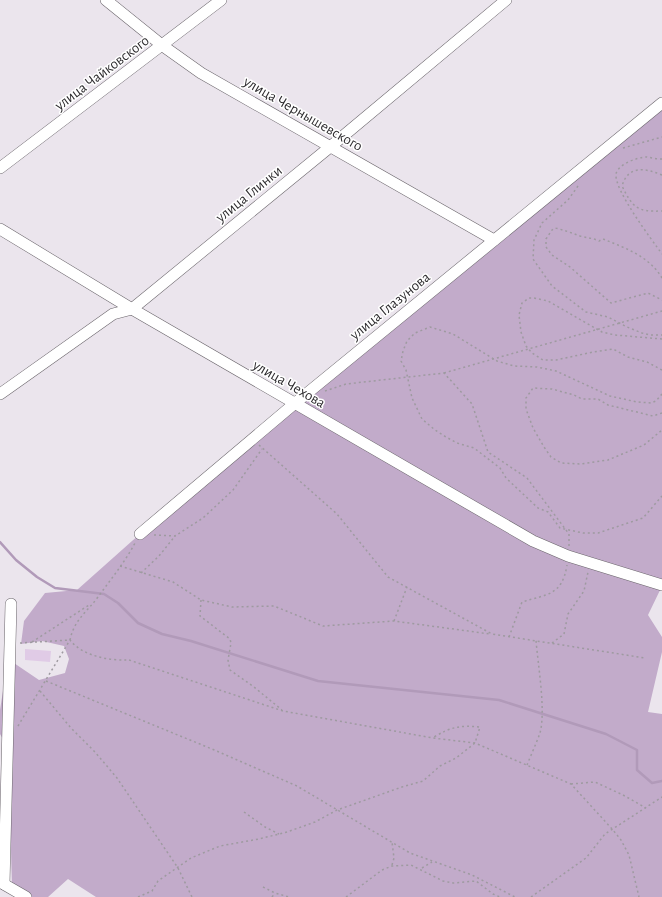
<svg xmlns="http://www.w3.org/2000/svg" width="662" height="897" font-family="'Alegreya Sans',sans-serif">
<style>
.green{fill:#e0cbe6}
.forest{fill:#c2abca}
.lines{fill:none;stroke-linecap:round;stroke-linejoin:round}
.stream{stroke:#b19ab9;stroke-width:2.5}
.street-casing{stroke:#6a656b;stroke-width:12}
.path{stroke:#9e9aa0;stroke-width:1.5;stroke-dasharray:2 3;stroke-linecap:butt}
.street{stroke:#fff;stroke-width:11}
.labels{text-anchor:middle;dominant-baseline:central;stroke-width:3;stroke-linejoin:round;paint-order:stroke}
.street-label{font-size:15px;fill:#2e2c2f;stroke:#fff}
</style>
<rect width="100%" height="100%" fill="#ebe5ed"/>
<path class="green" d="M 25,649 L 51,651 L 50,662 L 25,660 Z"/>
<path class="forest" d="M 662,110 L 662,586 L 648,615 L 662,637 L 662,652 L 648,712 L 662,714 L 662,897 L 96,897 L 68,879 L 48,897 L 28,897 L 12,885 L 8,748 L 0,734 L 0,710 L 8,659 L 39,680 L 65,673 L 69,659 L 64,646 L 42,641 L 21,644 L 24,621 L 45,593 L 77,590 L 132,541 L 453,273 Z"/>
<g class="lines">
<path class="stream" d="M 0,542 L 16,560 L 37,577 L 55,588 L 104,594 L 118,603 L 138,623 L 162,634 L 191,641 L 318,681 L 499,700 L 606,734 L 637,750 L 637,770 L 652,783 L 662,781"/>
<g class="street-casing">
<g id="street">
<path d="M 106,0 L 163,46 L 201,73 L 494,240"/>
<path d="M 0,168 L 221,0"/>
<path d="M 0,229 L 132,309 L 533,541 L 568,556 L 662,585"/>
<path d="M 0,394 L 113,314 L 132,309 L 330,147 L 506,0"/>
<path d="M 140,534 L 294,404 L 662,103"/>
<path d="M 0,882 L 26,897"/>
<path d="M 4,884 L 11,604"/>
</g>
</g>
<g class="path">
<path d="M 623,148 L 662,137"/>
<path d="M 662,159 C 657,159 652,158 647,157 C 638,157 618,164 616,174 C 614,190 652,240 662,254"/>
<path d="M 662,175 C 645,168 628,165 622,186 C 633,208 637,212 662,211"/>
<path d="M 578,186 L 568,200 L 542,223 L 534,240 L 533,259 L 552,286 L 586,312 L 608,317 L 627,327 L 642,333 L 650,335 L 662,335"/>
<path d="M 662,278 C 649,256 625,248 603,239 L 599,241 C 593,238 587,238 580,236 C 572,233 564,230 555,228 L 552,230 L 546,239 L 546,247 L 552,255 L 570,267 L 611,303 L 648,293 L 662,300"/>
<path d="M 662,339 L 615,335 L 602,332 L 548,301 L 534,298 L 529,298 L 522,303 L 519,315 L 521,332 L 526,346 L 532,353 L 543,360 L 556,360 L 593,352 L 613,349 L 628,357 L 647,362 L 662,370"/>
<path d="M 444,373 L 662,311"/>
<path d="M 325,391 L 346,384 L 444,373 L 472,404 L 488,452 L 527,478 L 569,534 L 569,546"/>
<path d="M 662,394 L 656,401 L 651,403 L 637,402 L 610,396 L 556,371 L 537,367 L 514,366 L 497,361 L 453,334 L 430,327 L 415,333 L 407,341 L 403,351 L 401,361 L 406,370 L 412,398 L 422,419 L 435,430 L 446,437 L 457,443 L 474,448 L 500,468 L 506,478 L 538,508 L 548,512 L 560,528 L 583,533 L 598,533 L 643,518 L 662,496"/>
<path d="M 662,413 L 653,416 L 608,405 L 598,399 L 582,399 L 574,395 L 552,389 L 533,388 L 526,398 L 526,409 L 533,428 L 544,447 L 551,457 L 561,463 L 581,464 L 608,460 L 644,445 L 662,430"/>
<path d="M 259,445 L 337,514 L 388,577 L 492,634 L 645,658"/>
<path d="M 154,535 L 175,536 L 203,518 L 233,490 L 262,449"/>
<path d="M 120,566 L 173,582 L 201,600 L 232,607 L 274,606 L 323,626 L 394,621 L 490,634"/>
<path d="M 141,573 L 159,556 L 175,536"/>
<path d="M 201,600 L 200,616 L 230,639 L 231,643 L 228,660 L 230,670 L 254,687 L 282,710"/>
<path d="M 394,621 L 407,587"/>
<path d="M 509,637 L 522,602 C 547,594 562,596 567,565"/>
<path d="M 32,642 L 89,605"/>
<path d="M 20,643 L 70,640 C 74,620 87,612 98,597 C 111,579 125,562 135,543"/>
<path d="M 552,643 L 564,634 L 568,614 L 584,591 L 588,572"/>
<path d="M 46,681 L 212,749 L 297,786 L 410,853 L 472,875 L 515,897"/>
<path d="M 40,691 L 71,728 L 95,752 L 117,778 L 178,868 L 192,897"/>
<path d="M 18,726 L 70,640 C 82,656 110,661 129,660 L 283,711 L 433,738 L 475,743 L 571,784 L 613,830 L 621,840 L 629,855 L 639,897"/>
<path d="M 527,765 C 531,755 536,744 540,733 C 546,710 538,666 536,640"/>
<path d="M 571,784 L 595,782 L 623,795 L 646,808"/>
<path d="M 244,812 L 265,827 L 279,834"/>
<path d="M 392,865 L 394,858 L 392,842"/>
<path d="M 422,868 L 432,862"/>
<path d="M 263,887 L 275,893 L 289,897"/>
<path d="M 138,897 L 152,891 L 158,881 L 191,858 L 220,846 L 259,839 L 287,832 L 315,822 L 337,810 L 402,787 L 423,781 L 440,766 L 456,758 L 475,743 L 480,727 C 460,725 451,727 434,737"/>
<path d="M 272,897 L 275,893"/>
<path d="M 346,897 L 382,870 L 392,866 L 411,865 L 443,881 L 453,883 L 476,881 L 493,894 L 500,897"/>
<path d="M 531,897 L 586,858 L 605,834 L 662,797"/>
</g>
<use href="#street" class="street"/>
</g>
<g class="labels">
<g class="street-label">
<text transform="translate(102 73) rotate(-37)">улица Чайковского</text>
<text transform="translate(303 114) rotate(30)">улица Чернышевского</text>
<text transform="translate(249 194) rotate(-39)">улица Глинки</text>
<text transform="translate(390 306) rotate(-39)">улица Глазунова</text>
<text transform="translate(289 384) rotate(30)">улица Чехова</text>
</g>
</g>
</svg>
